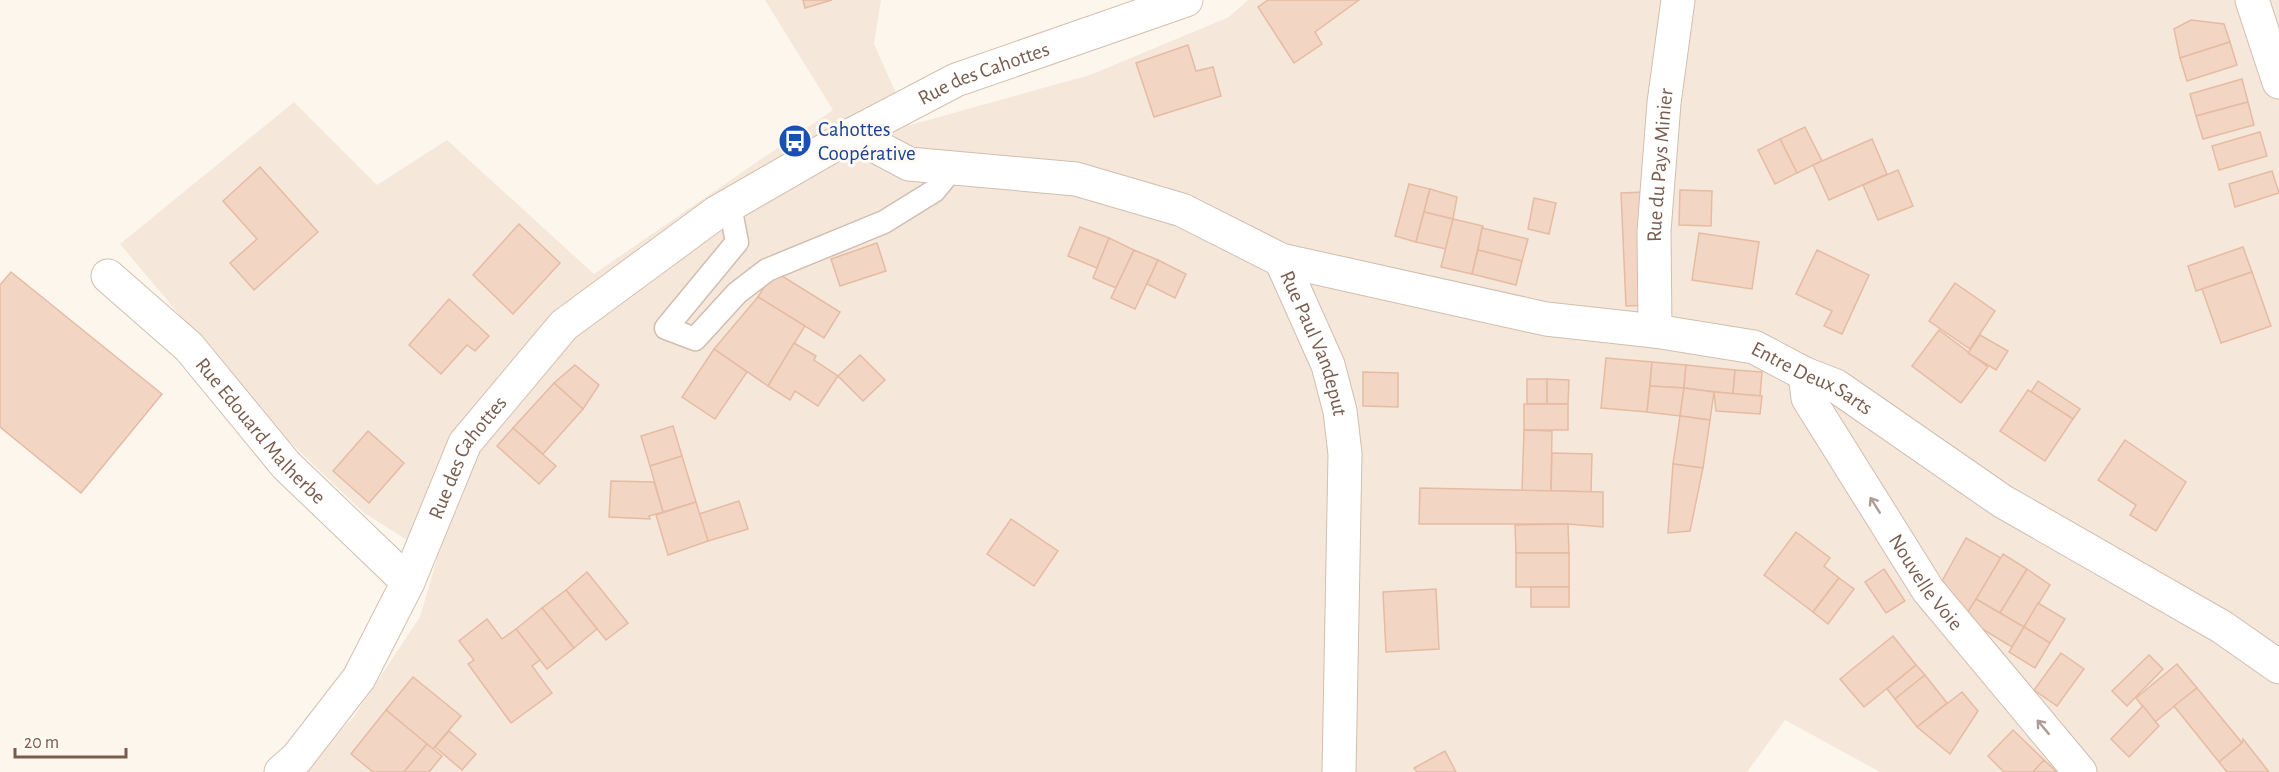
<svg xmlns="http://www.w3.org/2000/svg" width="2279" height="772" font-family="'Alegreya Sans',sans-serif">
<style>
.residential{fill:#f5e8da}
.building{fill:#f3d5c3;stroke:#e6bba3;stroke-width:1.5}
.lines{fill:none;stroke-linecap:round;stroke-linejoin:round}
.lane-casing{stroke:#d1beb0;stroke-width:25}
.street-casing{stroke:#d1beb0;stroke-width:35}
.secondary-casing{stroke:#d6c0b0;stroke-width:35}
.lane{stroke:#fff;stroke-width:22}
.street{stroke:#fff;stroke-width:33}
.secondary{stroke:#fff;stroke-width:33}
.oneway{stroke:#af9d94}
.labels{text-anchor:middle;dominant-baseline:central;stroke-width:6;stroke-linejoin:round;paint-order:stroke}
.street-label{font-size:21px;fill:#7a5c4d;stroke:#fffaf3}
.transit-label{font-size:21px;fill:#164399;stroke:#fffaf3;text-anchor:start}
</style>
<rect width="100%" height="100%" fill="#fdf6ec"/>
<path class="residential" d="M 765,0 L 881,0 L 874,44 L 910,125 L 1090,75 L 1229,17 L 1248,0 L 2279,0 L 2279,772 L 1880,772 L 1785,720 L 1747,772 L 296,772 L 352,719 L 420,617 L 437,559 L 363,512 L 272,425 L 120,244 L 294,102 L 377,185 L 447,140 L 594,274 L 833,110 Z"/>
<g class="building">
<path d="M 803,0 L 832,0 L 805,8 Z"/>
<path d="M 1268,0 L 1359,0 L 1315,32 L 1322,44 L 1294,63 L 1258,7 Z"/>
<path d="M 2191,20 L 2224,24 L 2230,42 L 2180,58 L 2174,29 Z"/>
<path d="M 2230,42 L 2237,65 L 2187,81 L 2180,58 Z"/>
<path d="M 1188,45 L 1196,71 L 1213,67 L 1221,96 L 1154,117 L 1136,63 Z"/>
<path d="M 2242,79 L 2248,102 L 2196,116 L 2190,94 Z"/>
<path d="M 2248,102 L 2254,125 L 2203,139 L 2196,116 Z"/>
<path d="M 1805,127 L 1822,161 L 1797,173 L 1780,139 Z"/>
<path d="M 2260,132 L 2267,156 L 2219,170 L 2212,146 Z"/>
<path d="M 1780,139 L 1797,173 L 1775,184 L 1758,150 Z"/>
<path d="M 1872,139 L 1887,174 L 1829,200 L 1813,165 Z"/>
<path d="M 260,167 L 318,232 L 254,290 L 230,263 L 257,239 L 223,201 Z"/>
<path d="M 1898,170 L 1913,206 L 1878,220 L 1863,185 Z"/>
<path d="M 2272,171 L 2279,193 L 2235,207 L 2229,184 Z"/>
<path d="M 1409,184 L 1430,189 L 1416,242 L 1395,236 Z"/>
<path d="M 1430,189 L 1457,197 L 1453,219 L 1424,212 Z"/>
<path d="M 1680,190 L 1712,191 L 1711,226 L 1679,225 Z"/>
<path d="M 1645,192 L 1650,305 L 1626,306 L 1621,193 Z"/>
<path d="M 1534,198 L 1556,203 L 1549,234 L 1528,229 Z"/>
<path d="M 1424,212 L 1453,219 L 1446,249 L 1416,242 Z"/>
<path d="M 1453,219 L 1483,226 L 1472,274 L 1441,267 Z"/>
<path d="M 519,224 L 560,263 L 513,314 L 473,275 Z"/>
<path d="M 1080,227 L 1109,238 L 1097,268 L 1068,256 Z"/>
<path d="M 1482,228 L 1528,239 L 1522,261 L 1478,250 Z"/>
<path d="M 1699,233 L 1759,242 L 1752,289 L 1692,280 Z"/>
<path d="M 1109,238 L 1134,250 L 1116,288 L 1093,278 Z"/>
<path d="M 877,243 L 886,271 L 840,286 L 831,259 Z"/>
<path d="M 2243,247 L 2252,272 L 2196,291 L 2188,266 Z"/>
<path d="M 1134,250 L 1158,260 L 1135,309 L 1111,298 Z"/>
<path d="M 1478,250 L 1522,261 L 1516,285 L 1472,274 Z"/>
<path d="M 1817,250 L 1869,275 L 1842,334 L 1824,326 L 1832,311 L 1796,294 Z"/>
<path d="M 1158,260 L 1186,274 L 1175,298 L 1147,284 Z"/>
<path d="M 774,271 L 840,312 L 824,338 L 758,297 Z"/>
<path d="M 11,272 L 162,394 L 81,493 L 0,427 L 0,285 Z"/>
<path d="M 2252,272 L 2271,326 L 2221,343 L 2202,289 Z"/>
<path d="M 1955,283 L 1995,311 L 1970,349 L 1929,321 Z"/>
<path d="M 758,297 L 805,326 L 768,386 L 714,349 Z"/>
<path d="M 449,299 L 489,336 L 475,351 L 467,345 L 441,374 L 409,345 Z"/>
<path d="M 1939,330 L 1988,367 L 1961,403 L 1912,366 Z"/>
<path d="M 1980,335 L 2008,351 L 1996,370 L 1968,353 Z"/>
<path d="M 794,343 L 816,356 L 814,360 L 838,376 L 818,406 L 795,391 L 790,400 L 768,386 Z"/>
<path d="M 714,349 L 747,372 L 715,419 L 682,397 Z"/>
<path d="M 860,355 L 885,380 L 863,401 L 838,376 Z"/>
<path d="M 1606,358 L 1652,362 L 1647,412 L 1601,408 Z"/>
<path d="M 1652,362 L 1686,365 L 1684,388 L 1650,386 Z"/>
<path d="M 575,365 L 599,385 L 583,409 L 554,383 Z"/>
<path d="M 1686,365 L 1735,370 L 1733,394 L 1684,388 Z"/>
<path d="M 1735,370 L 1762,372 L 1760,396 L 1733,394 Z"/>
<path d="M 1363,372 L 1398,373 L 1398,407 L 1363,406 Z"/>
<rect x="1527" y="379" width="20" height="25"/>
<path d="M 1547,379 L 1569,380 L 1568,404 L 1547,404 Z"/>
<path d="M 2038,381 L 2080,409 L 2073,419 L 2031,392 Z"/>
<path d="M 554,383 L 583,409 L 543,454 L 513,428 Z"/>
<path d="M 1650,386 L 1684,388 L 1680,416 L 1647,412 Z"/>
<path d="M 1684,388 L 1714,392 L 1710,420 L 1680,416 Z"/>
<path d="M 2028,390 L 2073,419 L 2045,461 L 2000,431 Z"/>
<path d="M 1714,392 L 1762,396 L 1760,414 L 1716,411 Z"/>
<rect x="1524" y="404" width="44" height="26"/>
<path d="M 1680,416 L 1710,420 L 1703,468 L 1673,464 Z"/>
<path d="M 673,426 L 682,456 L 650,466 L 641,436 Z"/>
<path d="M 513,428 L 556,466 L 539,484 L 497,446 Z"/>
<path d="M 1524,430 L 1552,431 L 1551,491 L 1522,491 Z"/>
<path d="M 368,431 L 404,463 L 369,503 L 333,471 Z"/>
<path d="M 2125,440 L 2186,482 L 2156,531 L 2130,515 L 2136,505 L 2098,480 Z"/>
<path d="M 1552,453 L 1592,454 L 1591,492 L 1551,491 Z"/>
<path d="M 682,456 L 696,502 L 663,512 L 650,466 Z"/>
<path d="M 1673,464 L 1703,468 L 1690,531 L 1668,533 Z"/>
<path d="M 611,481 L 654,482 L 663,512 L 649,516 L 650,519 L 609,517 Z"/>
<path d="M 1420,488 L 1603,492 L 1603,527 L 1568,524 L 1419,524 Z"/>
<path d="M 739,501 L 748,529 L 708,541 L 699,514 Z"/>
<path d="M 696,502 L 708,541 L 668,555 L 656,515 Z"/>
<path d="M 1011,519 L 1058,551 L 1034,586 L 987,554 Z"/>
<path d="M 1568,524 L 1569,553 L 1516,553 L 1515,525 Z"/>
<path d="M 1796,532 L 1830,558 L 1824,566 L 1839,578 L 1813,612 L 1764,575 Z"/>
<path d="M 1966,538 L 2001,558 L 1968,613 L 1942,581 Z"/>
<rect x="1516" y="553" width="53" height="34"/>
<path d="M 2003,554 L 2027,569 L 2000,613 L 1976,599 Z"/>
<path d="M 1884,569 L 1905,601 L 1886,613 L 1865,582 Z"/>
<path d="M 2027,569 L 2050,585 L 2024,627 L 2000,613 Z"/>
<path d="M 587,572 L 628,623 L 606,640 L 566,590 Z"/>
<path d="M 1839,578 L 1854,589 L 1828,624 L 1813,612 Z"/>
<rect x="1531" y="587" width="38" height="20"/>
<path d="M 1436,589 L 1439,649 L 1386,652 L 1383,592 Z"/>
<path d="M 566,590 L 597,629 L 574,648 L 542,608 Z"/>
<path d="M 1976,599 L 2024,627 L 2012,647 L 1964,618 Z"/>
<path d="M 2038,603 L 2065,619 L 2050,643 L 2024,627 Z"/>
<path d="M 542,608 L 574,648 L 547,669 L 516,629 Z"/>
<path d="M 487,619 L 502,639 L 516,629 L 540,660 L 532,666 L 552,693 L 511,723 L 468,664 L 474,660 L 459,641 Z"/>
<path d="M 2024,627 L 2050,643 L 2035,668 L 2009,652 Z"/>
<path d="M 1893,636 L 1916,665 L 1864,707 L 1840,679 Z"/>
<path d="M 2061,653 L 2084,669 L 2057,706 L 2034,690 Z"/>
<path d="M 2149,655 L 2163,669 L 2127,706 L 2112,691 Z"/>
<path d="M 2177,664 L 2197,688 L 2155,722 L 2136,698 Z"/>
<path d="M 1916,665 L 1925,675 L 1895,699 L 1887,689 Z"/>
<path d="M 1925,675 L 1947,703 L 1917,727 L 1895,699 Z"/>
<path d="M 413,677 L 461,716 L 433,749 L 386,710 Z"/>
<path d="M 2197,688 L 2242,743 L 2219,762 L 2174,706 Z"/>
<path d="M 1962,692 L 1978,711 L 1950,754 L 1917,727 Z"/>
<path d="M 2143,706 L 2159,726 L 2129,757 L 2111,739 Z"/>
<path d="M 386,710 L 427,744 L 404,772 L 373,772 L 351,754 Z"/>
<path d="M 2013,730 L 2044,760 L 2033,772 L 2004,772 L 1988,756 Z"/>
<path d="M 449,731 L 476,754 L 462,770 L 435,747 Z"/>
<path d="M 2243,739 L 2269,772 L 2227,772 L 2219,762 L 2242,743 Z"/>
<path d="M 427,744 L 442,756 L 429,772 L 404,772 Z"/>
<path d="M 1445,751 L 1456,772 L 1417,772 L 1414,768 Z"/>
<path d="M 2044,760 L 2057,772 L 2033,772 Z"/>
</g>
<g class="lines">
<g class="lane-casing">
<path id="lane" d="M 730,206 L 737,242 L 666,328 L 695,339 L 737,293 L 767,270 L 884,222 L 934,191 L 953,168"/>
</g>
<g class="street-casing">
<g id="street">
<path d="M 2252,0 L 2279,82"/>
<path id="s1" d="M 853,134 L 909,164 L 1076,179 L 1182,210 L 1281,260 L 1546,319 L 1655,331 L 1754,347 L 1805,374 L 1836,386 L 2002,501 L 2222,627 L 2279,667"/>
<path id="s2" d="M 1281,260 L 1328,365 L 1340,411 L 1345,454 L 1339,772"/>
<path id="s3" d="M 108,276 L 189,347 L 286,465 L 408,582"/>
<path id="s4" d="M 1655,331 L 1654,231 L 1664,103 L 1678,0"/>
<path id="s5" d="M 1805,374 L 1808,398 L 1928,590 L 2080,772"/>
</g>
</g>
<g class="secondary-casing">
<g id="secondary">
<path id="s6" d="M 281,772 L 297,758 L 359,678 L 408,582 L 465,443 L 564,325 L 716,213 L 853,134 L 956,80 L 1186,0"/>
</g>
</g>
<use href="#lane" class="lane"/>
<use href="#street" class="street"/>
<use href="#secondary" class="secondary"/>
</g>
<defs><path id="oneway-shaft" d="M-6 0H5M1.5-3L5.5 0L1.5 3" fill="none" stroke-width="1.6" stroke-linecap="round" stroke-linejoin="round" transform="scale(1.5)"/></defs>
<g class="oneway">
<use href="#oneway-shaft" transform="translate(1875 505) rotate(-122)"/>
<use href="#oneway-shaft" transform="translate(2043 727) rotate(-130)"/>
</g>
<defs>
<g id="bus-disc" transform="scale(1.725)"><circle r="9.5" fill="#1a4fb4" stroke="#fffaf3"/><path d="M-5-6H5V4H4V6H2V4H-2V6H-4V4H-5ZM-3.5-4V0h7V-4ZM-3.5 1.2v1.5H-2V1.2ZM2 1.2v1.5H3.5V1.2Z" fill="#fff"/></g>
</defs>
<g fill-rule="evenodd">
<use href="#bus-disc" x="795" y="141"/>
</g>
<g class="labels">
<g class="street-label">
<text stroke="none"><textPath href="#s6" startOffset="1026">Rue des Cahottes</textPath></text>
<text stroke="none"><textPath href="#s4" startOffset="166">Rue du Pays Minier</textPath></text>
<text stroke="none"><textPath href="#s2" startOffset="90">Rue Paul Vandeput</textPath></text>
<text stroke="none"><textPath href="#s1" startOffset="1000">Entre Deux Sarts</textPath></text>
<text stroke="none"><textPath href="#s3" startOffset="218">Rue Edouard Malherbe</textPath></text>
<text stroke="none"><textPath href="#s6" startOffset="369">Rue des Cahottes</textPath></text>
<text stroke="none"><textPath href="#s5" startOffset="243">Nouvelle Voie</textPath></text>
</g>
<g class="transit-label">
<text x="818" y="129">Cahottes<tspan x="818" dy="24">Coopérative</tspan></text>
</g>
</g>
<path d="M15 748v9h111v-9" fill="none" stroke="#7a5c4d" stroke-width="3"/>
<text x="24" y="748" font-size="18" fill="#7a5c4d" stroke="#fffaf3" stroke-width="4.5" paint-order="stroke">20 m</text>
</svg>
